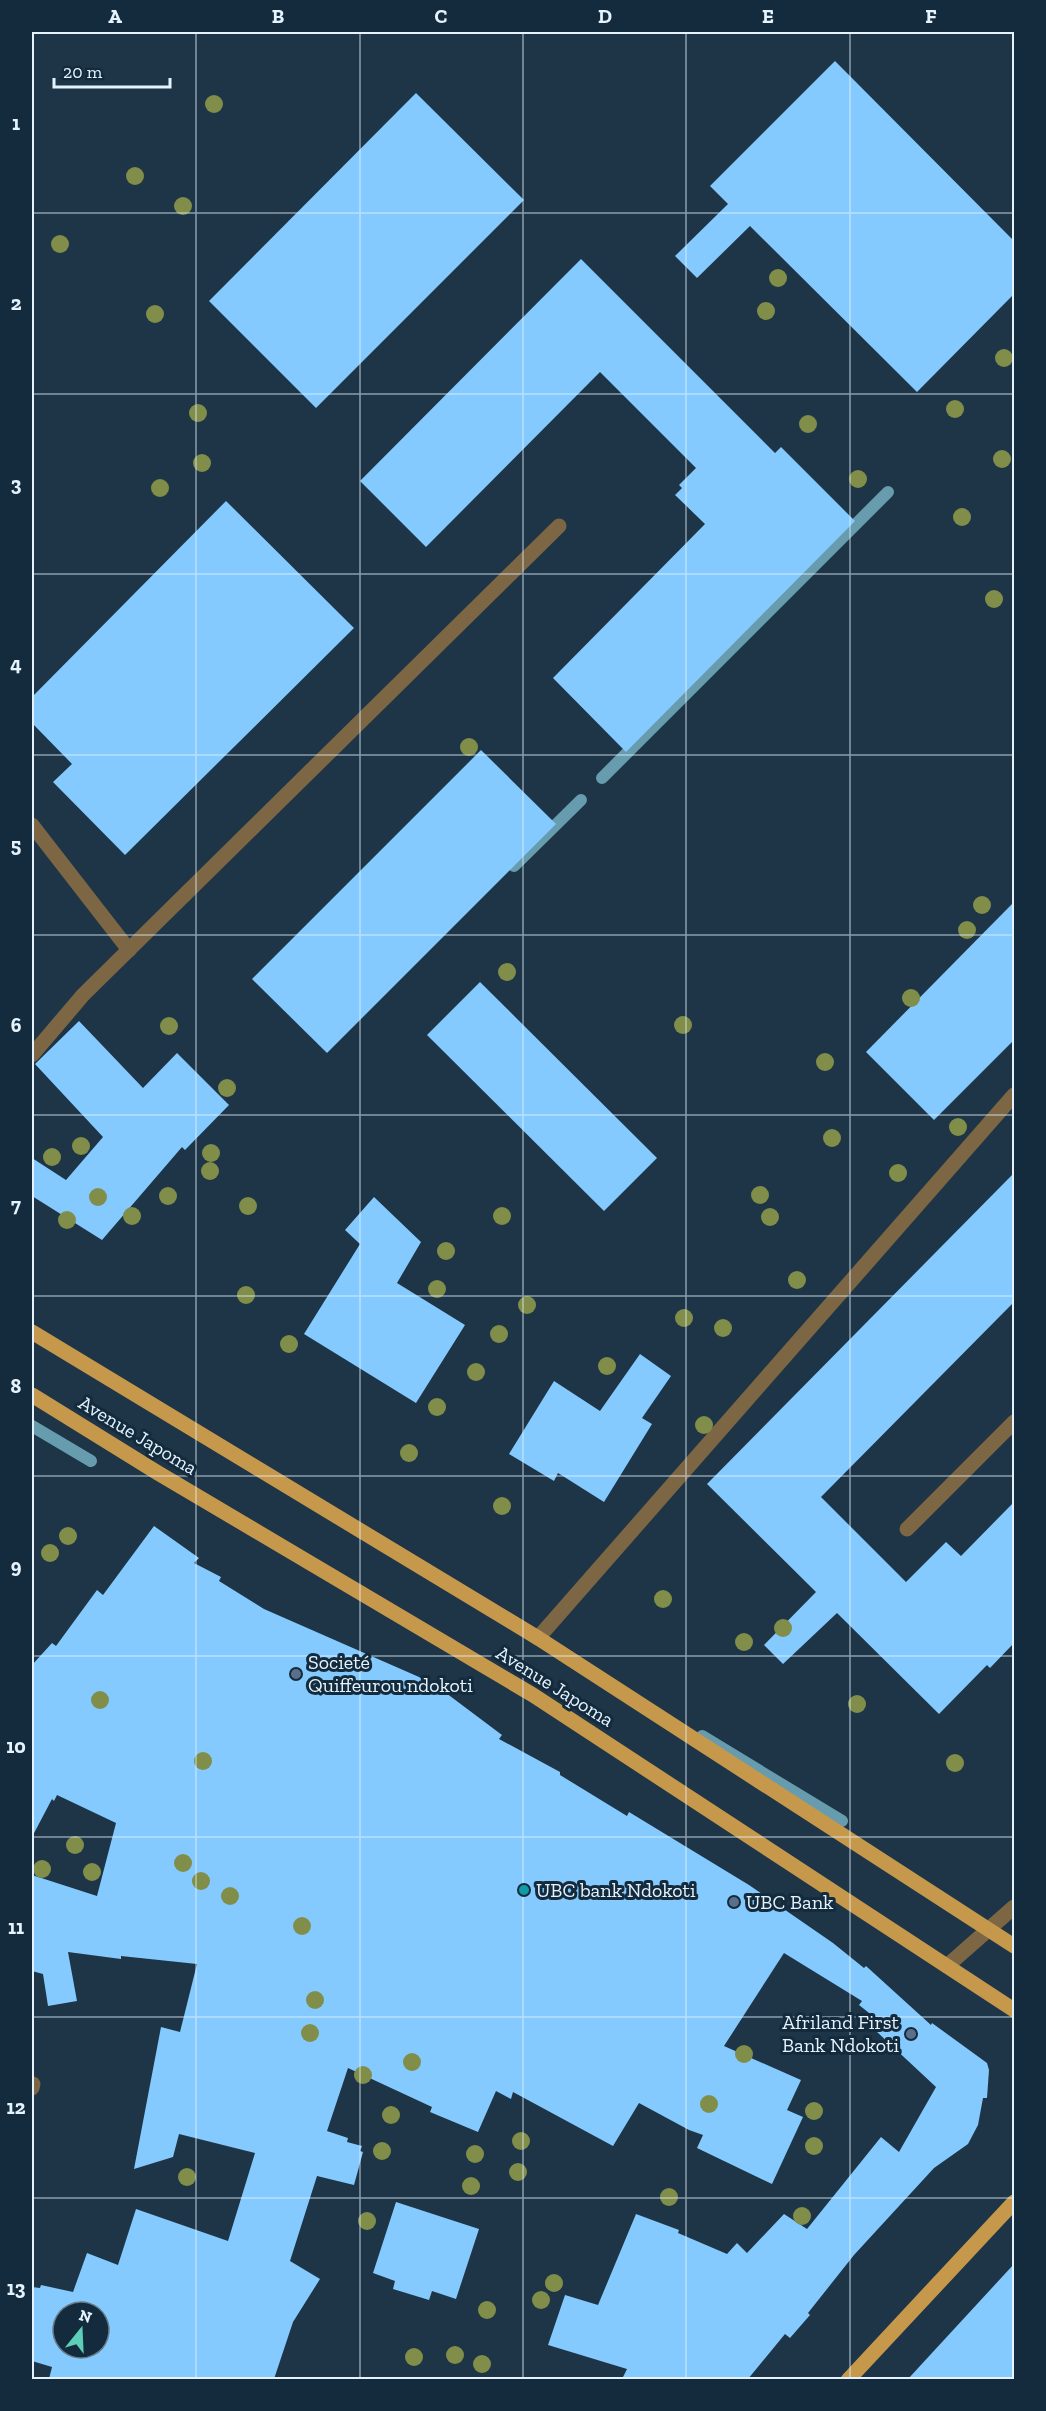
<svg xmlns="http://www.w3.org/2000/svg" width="1046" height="2411" font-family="'Zilla Slab',serif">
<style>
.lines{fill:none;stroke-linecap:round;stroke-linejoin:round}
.stream{stroke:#679cae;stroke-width:12}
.building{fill:#84cafe;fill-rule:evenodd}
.service{stroke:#7c6643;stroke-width:15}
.primary{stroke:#c5984c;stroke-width:15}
.tree{fill:#818e49}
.grid{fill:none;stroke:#e5f3ff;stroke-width:1.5;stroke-opacity:0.55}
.service-dot{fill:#5c6f8a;stroke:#132b3c;stroke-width:2}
.culture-dot{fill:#0f9aa8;stroke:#132b3c;stroke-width:2}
.labels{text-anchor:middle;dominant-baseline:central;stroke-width:6;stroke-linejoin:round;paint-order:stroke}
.street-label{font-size:20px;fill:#e5f3ff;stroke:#132b3c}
.poi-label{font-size:20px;fill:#e5f3ff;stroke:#132b3c;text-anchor:start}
.neatline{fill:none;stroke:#e5f3ff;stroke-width:2}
.grid-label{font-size:20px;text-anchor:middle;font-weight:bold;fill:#e5f3ff}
</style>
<rect width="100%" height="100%" fill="#1d3546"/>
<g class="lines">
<g class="stream">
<path d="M 602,778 L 888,492"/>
<path d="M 514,866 L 581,800"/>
<path d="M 32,1426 L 91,1461"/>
<path d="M 702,1736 L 842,1821"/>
</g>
</g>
<g class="building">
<path d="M 835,61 L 1014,241 L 1014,294 L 917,392 L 750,226 L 697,278 L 675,256 L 728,204 L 710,186 Z"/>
<path d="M 416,93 L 524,200 L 316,408 L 209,301 Z"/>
<path d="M 581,259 L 775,453 L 781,447 L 855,521 L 626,752 L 553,678 L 705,524 L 675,495 L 682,488 L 679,485 L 696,468 L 600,372 L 426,547 L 360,481 Z"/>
<path d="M 226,501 L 354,628 L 125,855 L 53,782 L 72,764 L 32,723 L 32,697 Z"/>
<path d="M 481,750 L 556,824 L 327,1053 L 252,979 Z"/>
<path d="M 1014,902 L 1014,1040 L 934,1120 L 866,1052 Z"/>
<path d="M 480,982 L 657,1158 L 604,1211 L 427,1035 Z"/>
<path d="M 79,1021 L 143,1088 L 177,1053 L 229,1105 L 185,1150 L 182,1147 L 102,1240 L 32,1196 L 32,1158 L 66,1180 L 103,1137 L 35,1064 Z"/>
<path d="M 1014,1173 L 1014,1302 L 821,1497 L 906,1582 L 946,1542 L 961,1556 L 1014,1502 L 1014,1643 L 990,1668 L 987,1665 L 939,1714 L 837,1613 L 783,1664 L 764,1645 L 816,1592 L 707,1484 Z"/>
<path d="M 374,1197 L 421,1242 L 397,1283 L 465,1325 L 416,1403 L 304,1334 L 360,1244 L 345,1230 Z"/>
<path d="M 640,1354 L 671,1376 L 642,1418 L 652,1424 L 604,1502 L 558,1473 L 554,1481 L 509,1454 L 554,1381 L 600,1411 Z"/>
<path d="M 154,1526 L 199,1558 L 194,1563 L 221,1577 L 219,1581 L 264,1609 L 419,1677 L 432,1686 L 434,1684 L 502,1735 L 499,1739 L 560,1772 L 560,1775 L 627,1816 L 629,1812 L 749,1885 L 833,1943 L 864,1968 L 866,1966 L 931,2025 L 932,2023 L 987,2063 L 989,2070 L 987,2098 L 983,2098 L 978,2125 L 968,2144 L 934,2168 L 854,2255 L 808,2313 L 810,2315 L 790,2338 L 785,2334 L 748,2379 L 622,2379 L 627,2369 L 548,2345 L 565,2295 L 598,2305 L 636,2214 L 679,2230 L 678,2233 L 727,2254 L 737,2243 L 747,2253 L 784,2214 L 807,2229 L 881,2137 L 899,2152 L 936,2087 L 876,2031 L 883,2024 L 859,2005 L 862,2001 L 784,1953 L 724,2046 L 801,2080 L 787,2110 L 803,2117 L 772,2184 L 697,2148 L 703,2135 L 689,2130 L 639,2103 L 613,2146 L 513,2092 L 511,2099 L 496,2091 L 478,2132 L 430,2112 L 432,2107 L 348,2068 L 327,2131 L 348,2138 L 347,2142 L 362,2146 L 360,2151 L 363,2152 L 354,2185 L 317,2176 L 290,2261 L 320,2279 L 293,2322 L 274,2379 L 49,2379 L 52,2367 L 32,2361 L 32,2287 L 40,2288 L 41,2285 L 73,2292 L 87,2253 L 118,2265 L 136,2209 L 228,2241 L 255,2153 L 179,2134 L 173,2157 L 134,2169 L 161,2027 L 180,2032 L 197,1964 L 121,1956 L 121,1959 L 68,1952 L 77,2001 L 48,2006 L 43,1974 L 32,1971 L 32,1875 L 97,1896 L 116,1823 L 57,1795 L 54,1801 L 52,1799 L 32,1837 L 32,1665 L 52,1643 L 56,1646 L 97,1590 L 103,1595 ZM 63,2312 L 99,2312 L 99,2348 L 63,2348 Z"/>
<path d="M 396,2202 L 479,2229 L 456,2299 L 432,2291 L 429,2300 L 393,2289 L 395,2281 L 373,2273 Z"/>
<path d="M 1014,2264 L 1014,2379 L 908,2379 Z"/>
</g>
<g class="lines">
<g class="service">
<path d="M 32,825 L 129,950"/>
<path d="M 32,1055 L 83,995 L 559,526"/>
<path d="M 907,1529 L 1014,1422"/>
<path d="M 538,1638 L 1014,1095"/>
<path d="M 947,1966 L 1014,1907"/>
<path d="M 32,2088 L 33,2084"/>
</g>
<g class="primary">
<path d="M 32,1332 L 538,1638 L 1014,1946"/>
<path d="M 32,1395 L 158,1473 L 533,1695 L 1014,2010"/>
<path d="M 848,2380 L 1014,2202"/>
</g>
</g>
<g class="tree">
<circle cx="214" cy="104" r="9"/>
<circle cx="135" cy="176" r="9"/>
<circle cx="183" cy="206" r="9"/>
<circle cx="60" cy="244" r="9"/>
<circle cx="778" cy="278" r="9"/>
<circle cx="766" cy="311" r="9"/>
<circle cx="155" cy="314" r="9"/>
<circle cx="1004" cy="358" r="9"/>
<circle cx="955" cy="409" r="9"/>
<circle cx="198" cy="413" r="9"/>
<circle cx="808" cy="424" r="9"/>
<circle cx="1002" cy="459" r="9"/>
<circle cx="202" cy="463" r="9"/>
<circle cx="858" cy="479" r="9"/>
<circle cx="160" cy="488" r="9"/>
<circle cx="962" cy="517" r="9"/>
<circle cx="994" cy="599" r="9"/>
<circle cx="469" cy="747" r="9"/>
<circle cx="982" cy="905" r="9"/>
<circle cx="967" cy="930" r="9"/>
<circle cx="507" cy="972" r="9"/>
<circle cx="911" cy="998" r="9"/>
<circle cx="683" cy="1025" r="9"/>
<circle cx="169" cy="1026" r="9"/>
<circle cx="825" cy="1062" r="9"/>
<circle cx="227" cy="1088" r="9"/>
<circle cx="958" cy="1127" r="9"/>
<circle cx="832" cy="1138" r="9"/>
<circle cx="81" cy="1146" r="9"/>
<circle cx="211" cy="1153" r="9"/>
<circle cx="52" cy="1157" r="9"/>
<circle cx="210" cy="1171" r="9"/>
<circle cx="898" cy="1173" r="9"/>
<circle cx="760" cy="1195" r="9"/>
<circle cx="168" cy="1196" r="9"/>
<circle cx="98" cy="1197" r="9"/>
<circle cx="248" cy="1206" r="9"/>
<circle cx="132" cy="1216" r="9"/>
<circle cx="502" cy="1216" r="9"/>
<circle cx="770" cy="1217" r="9"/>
<circle cx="67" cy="1220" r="9"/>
<circle cx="446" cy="1251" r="9"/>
<circle cx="797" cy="1280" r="9"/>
<circle cx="437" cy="1289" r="9"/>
<circle cx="246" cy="1295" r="9"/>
<circle cx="527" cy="1305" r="9"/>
<circle cx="684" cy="1318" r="9"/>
<circle cx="723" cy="1328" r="9"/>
<circle cx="499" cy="1334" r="9"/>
<circle cx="289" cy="1344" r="9"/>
<circle cx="607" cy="1366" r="9"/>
<circle cx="476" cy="1372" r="9"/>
<circle cx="437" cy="1407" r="9"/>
<circle cx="704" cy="1425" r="9"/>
<circle cx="409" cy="1453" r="9"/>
<circle cx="502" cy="1506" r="9"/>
<circle cx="68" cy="1536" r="9"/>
<circle cx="50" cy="1553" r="9"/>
<circle cx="663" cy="1599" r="9"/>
<circle cx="783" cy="1628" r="9"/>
<circle cx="744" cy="1642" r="9"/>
<circle cx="100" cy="1700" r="9"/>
<circle cx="857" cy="1704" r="9"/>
<circle cx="203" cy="1761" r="9"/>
<circle cx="955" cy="1763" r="9"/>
<circle cx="75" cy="1845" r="9"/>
<circle cx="183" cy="1863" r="9"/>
<circle cx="42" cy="1869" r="9"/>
<circle cx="92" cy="1872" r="9"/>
<circle cx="201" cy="1881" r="9"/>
<circle cx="230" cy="1896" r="9"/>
<circle cx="302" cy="1926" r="9"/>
<circle cx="315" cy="2000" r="9"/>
<circle cx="310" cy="2033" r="9"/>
<circle cx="744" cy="2054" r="9"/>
<circle cx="412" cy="2062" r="9"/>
<circle cx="363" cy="2075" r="9"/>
<circle cx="709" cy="2104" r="9"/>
<circle cx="814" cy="2111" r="9"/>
<circle cx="391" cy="2115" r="9"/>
<circle cx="521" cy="2141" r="9"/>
<circle cx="814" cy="2146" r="9"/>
<circle cx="382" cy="2151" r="9"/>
<circle cx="475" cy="2154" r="9"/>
<circle cx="518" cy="2172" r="9"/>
<circle cx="187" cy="2177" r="9"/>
<circle cx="471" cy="2186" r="9"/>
<circle cx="669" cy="2197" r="9"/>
<circle cx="802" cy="2216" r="9"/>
<circle cx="367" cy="2221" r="9"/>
<circle cx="554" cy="2283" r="9"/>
<circle cx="541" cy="2300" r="9"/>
<circle cx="487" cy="2310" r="9"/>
<circle cx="455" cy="2355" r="9"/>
<circle cx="414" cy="2357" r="9"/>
<circle cx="482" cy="2364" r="9"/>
</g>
<path class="grid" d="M 196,32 L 196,2380M 360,32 L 360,2380M 523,32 L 523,2380M 686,32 L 686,2380M 850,32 L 850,2380M 32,213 L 1014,213M 32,394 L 1014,394M 32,574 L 1014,574M 32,755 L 1014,755M 32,935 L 1014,935M 32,1115 L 1014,1115M 32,1296 L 1014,1296M 32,1476 L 1014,1476M 32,1656 L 1014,1656M 32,1837 L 1014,1837M 32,2017 L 1014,2017M 32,2198 L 1014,2198"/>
<g class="service-dot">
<circle cx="296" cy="1674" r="6"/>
<circle cx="734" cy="1902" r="6"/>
<circle cx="911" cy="2034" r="6"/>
</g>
<circle class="culture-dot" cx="524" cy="1890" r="6"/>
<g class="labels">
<g class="street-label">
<text transform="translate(138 1435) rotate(31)">Avenue Japoma</text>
<text transform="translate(555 1686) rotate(32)">Avenue Japoma</text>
</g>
<g class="poi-label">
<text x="308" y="1662">Societé<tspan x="308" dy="23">Quiffeurou ndokoti</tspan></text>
<text x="536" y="1890">UBC bank Ndokoti</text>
<text x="746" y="1902">UBC Bank</text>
<text x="899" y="2022" text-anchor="end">Afriland First<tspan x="899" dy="23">Bank Ndokoti</tspan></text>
</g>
</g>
<rect width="1046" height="2411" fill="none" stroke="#132b3c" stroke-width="66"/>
<g transform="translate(81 2330) rotate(18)"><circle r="28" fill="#132b3c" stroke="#677b8a" stroke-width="1.5"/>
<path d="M0-4.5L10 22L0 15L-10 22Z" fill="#5dceb8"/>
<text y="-9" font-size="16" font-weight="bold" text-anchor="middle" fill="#e5f3ff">N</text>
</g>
<path d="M54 78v9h116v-9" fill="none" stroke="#e5f3ff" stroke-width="3"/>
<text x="63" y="78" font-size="18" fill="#e5f3ff" stroke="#132b3c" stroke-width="4.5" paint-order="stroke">20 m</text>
<rect x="33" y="33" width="980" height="2345" class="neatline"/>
<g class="grid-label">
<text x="115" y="23">A</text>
<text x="278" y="23">B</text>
<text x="441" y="23">C</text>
<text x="605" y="23">D</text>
<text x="768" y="23">E</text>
<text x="931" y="23">F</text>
<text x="16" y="130">1</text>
<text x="16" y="310">2</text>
<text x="16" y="491">3</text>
<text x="16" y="671">4</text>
<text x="16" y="852">5</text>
<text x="16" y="1032">6</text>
<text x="16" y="1212">7</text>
<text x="16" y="1393">8</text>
<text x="16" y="1573">9</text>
<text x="16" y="1753">10</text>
<text x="16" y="1934">11</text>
<text x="16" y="2114">12</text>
<text x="16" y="2295">13</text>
</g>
</svg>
